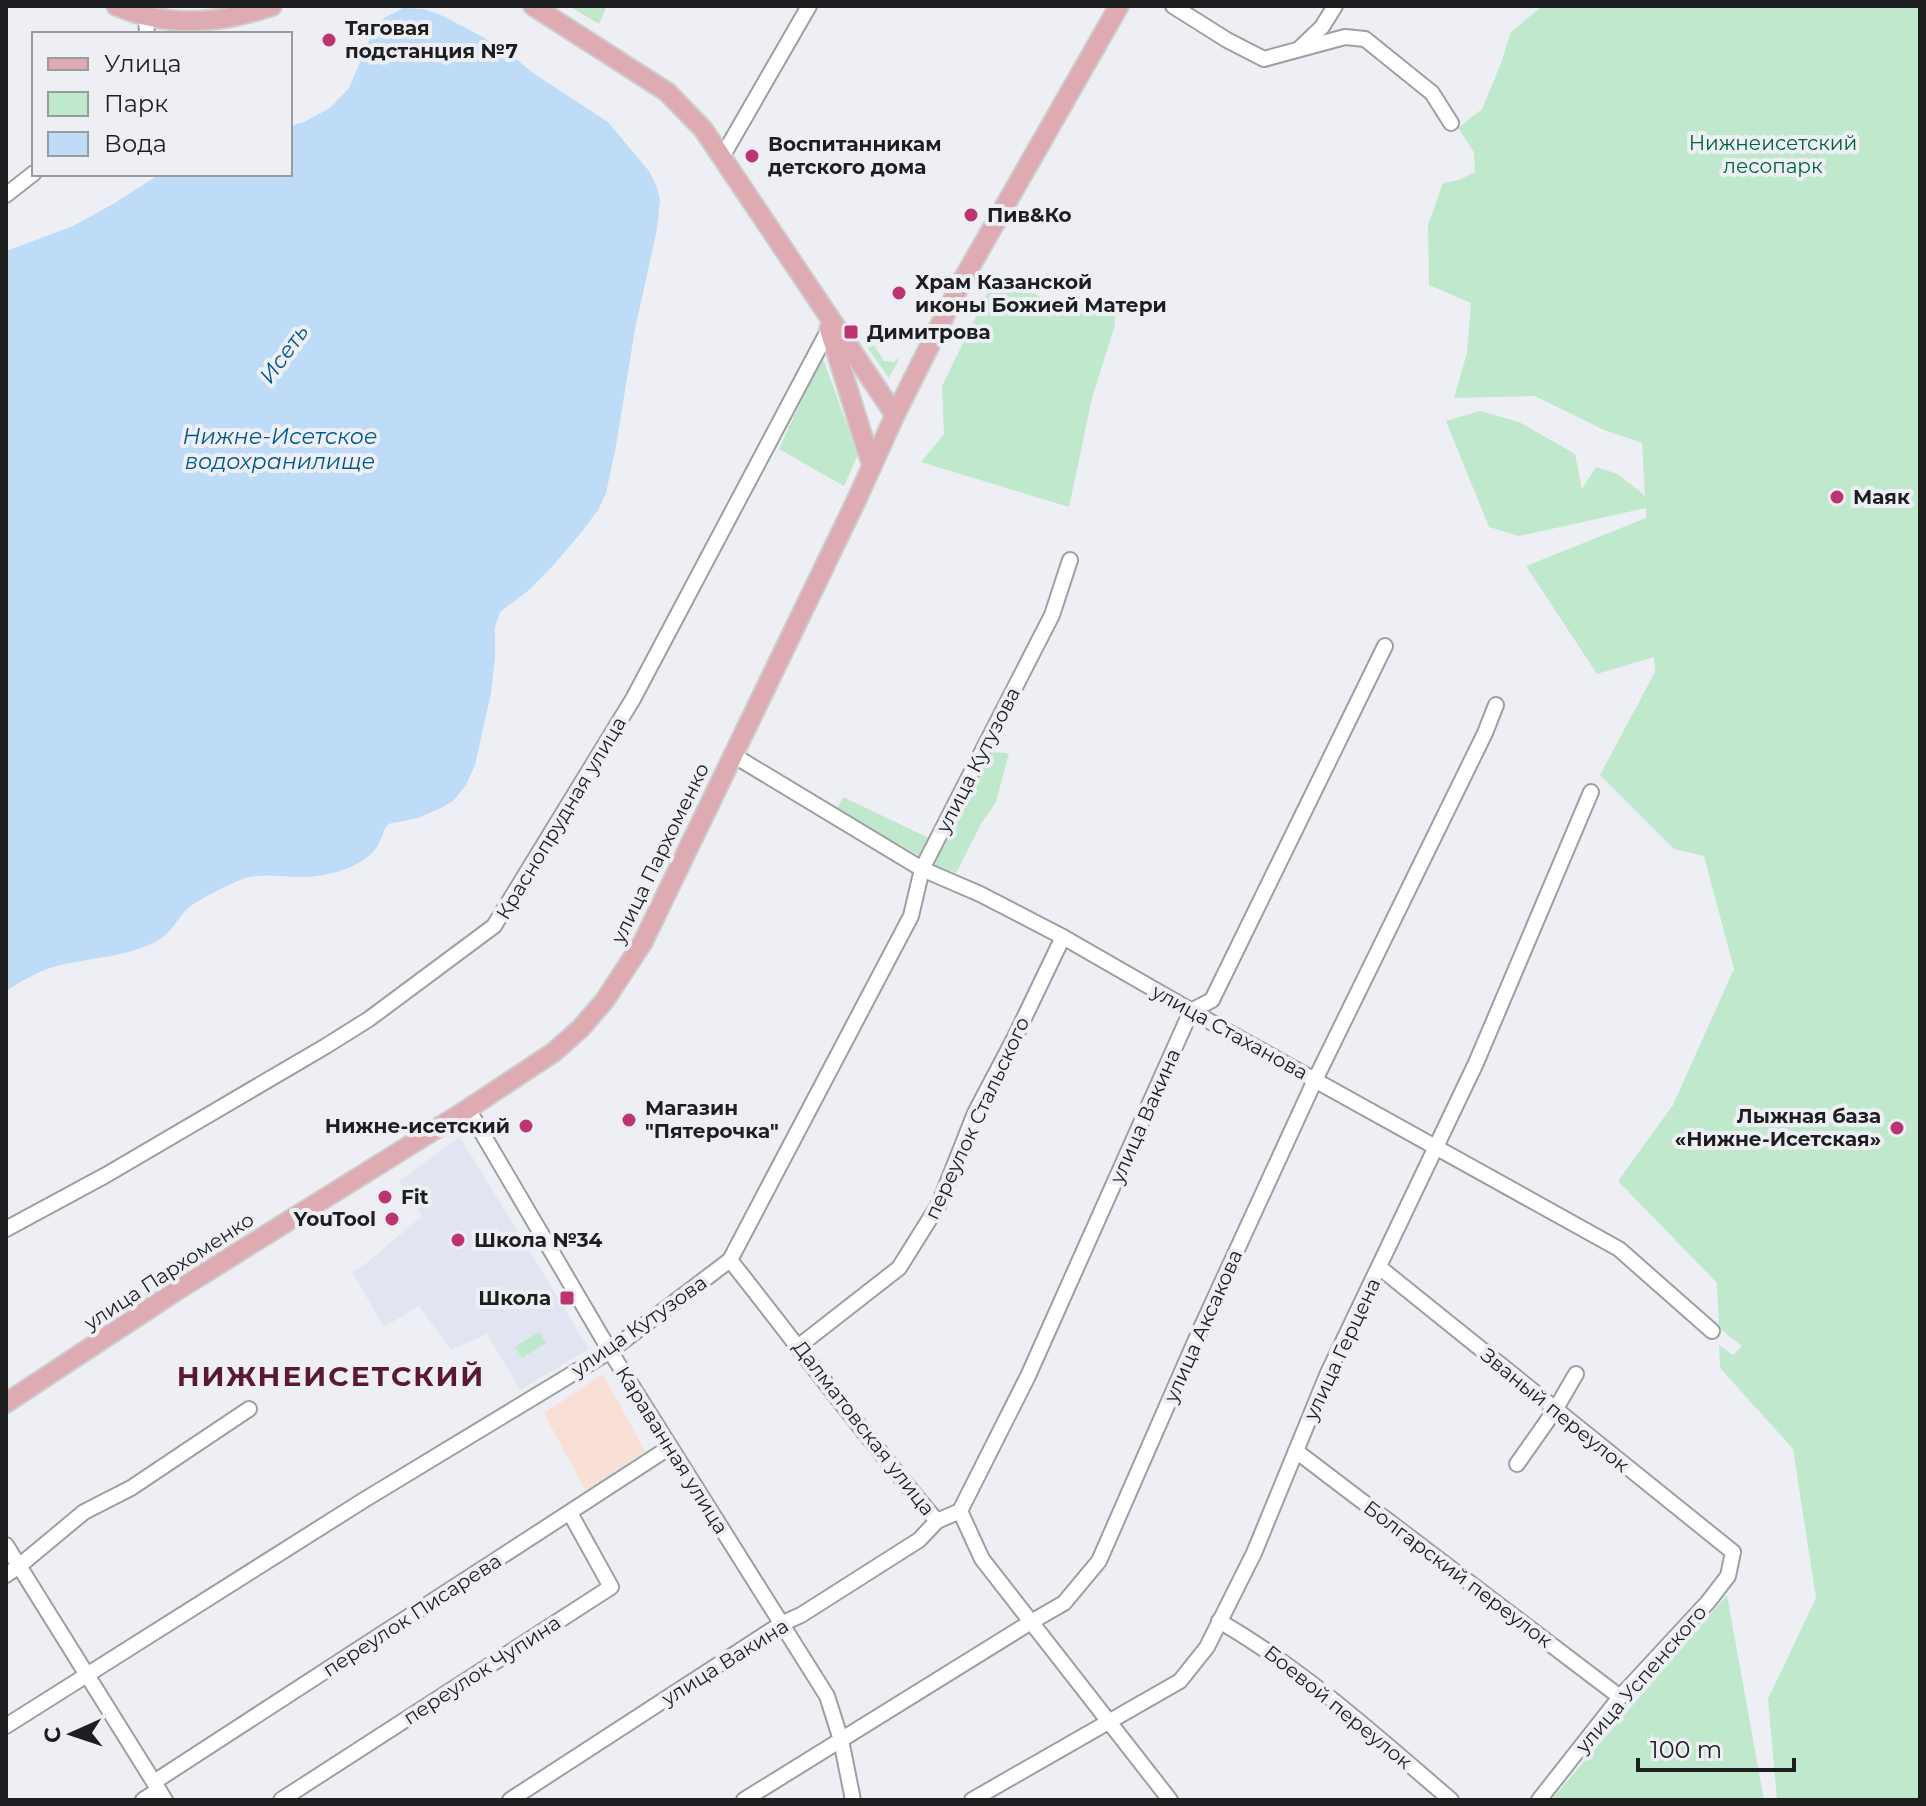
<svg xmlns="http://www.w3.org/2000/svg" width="1926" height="1806" font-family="Montserrat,sans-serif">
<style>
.industrial{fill:#f8e0d6}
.built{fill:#e0e5f1}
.green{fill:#c0e8cc}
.water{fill:#bedcf7}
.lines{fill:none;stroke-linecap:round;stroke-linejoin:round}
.minor-casing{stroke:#9d9fa3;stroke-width:18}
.major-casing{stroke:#cdcece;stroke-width:22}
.minor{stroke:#fff;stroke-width:14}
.major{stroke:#dfabb3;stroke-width:18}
.poi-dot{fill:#bc3472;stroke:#edeff4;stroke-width:3}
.labels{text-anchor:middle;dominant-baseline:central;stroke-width:8;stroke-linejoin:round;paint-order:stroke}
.poi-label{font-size:20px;font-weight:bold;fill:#1d1e20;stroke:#edeff4;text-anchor:start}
.park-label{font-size:20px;fill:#006536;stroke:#edeff4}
.street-label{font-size:20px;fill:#1d1e20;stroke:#edeff4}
.water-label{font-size:22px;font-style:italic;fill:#00588c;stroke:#edeff4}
.district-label{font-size:28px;font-weight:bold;letter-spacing:2px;fill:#5a1835;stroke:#edeff4}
</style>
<rect width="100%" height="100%" fill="#edeff4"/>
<path class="industrial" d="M 603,1374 L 645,1451 L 586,1492 L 544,1413 Z"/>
<path class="built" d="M 460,1137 L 589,1349 L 520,1390 L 487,1334 L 451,1350 L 419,1306 L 384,1327 L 352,1272 L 364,1265 L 422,1216 L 399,1181 Z"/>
<g class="green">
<path d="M 569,6 L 607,6 L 599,24 Z"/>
<path d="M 1542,6 L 1604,6 L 1617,9 L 1618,6 L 1920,6 L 1920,1800 L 1777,1800 L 1768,1699 L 1816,1598 L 1793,1449 L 1720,1368 L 1719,1345 L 1733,1355 L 1742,1346 L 1719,1328 L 1717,1283 L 1618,1181 L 1673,1105 L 1734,969 L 1704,856 L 1674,849 L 1600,775 L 1655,672 L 1654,657 L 1597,674 L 1526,566 L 1646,518 L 1646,508 L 1519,536 L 1489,527 L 1446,421 L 1480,411 L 1519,422 L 1575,454 L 1582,489 L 1596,467 L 1618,474 L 1645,496 L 1642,443 L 1604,430 L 1535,396 L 1454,398 L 1467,353 L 1471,303 L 1429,285 L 1428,225 L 1443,183 L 1459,180 L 1475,172 L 1474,152 L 1458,128 L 1482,109 L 1500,66 L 1511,32 Z"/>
<path d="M 997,273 L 1042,298 L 1115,311 L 1115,325 L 1092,398 L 1069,507 L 921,462 L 944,434 L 942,386 Z"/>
<path d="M 874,345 L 884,361 L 894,362 L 900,357 L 889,378 L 868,348 Z"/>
<path d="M 822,356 L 858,455 L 844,486 L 779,449 Z"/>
<path d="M 987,752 L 1009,753 L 996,802 L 981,824 L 956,873 L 937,866 L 837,809 L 843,797 L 931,839 Z"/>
<path d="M 539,1332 L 546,1343 L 522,1358 L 515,1347 Z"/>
<path d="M 1727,1595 L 1764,1800 L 1551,1800 Z"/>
</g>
<path class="water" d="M 403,8 L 424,9 L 443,16 L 481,36 L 511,55 L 533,73 L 608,122 L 649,171 L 657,187 L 660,200 L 657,229 L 635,329 L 616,446 L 606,493 L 598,510 L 581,533 L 549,570 L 529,590 L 500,612 L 495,627 L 495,658 L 491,693 L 475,765 L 466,785 L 453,801 L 441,808 L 418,818 L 388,824 C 382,832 381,843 374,851 C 356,870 325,877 300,877 C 282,877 264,873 245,878 C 233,882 195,901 186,910 C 175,922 172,932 157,941 C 130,956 91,958 61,965 C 42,969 23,980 6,991 L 6,251 L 73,226 L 113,204 L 160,174 L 290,174 L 290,126 L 304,122 L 330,108 L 349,88 L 371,36 L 384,18 Z"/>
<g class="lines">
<g class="minor-casing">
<g id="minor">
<path d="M 1173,6 L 1227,40 L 1264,59 L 1345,37 L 1365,39 L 1432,93 L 1451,123"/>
<path d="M 146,16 L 147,34"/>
<path d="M 1301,47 L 1322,27 L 1335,6"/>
<path d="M 722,157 L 809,6"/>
<path d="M 6,195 L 34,173"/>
<path d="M 733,755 L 922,869 L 980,894 L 1063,937 L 1230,1033 L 1619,1249 L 1712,1331"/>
<path d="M 468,1109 L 610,1351 L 827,1696 L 841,1740 L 853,1800"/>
<path d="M 6,1229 L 106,1175 L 326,1046 L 369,1019 L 494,926 L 633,699 L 829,329"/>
<path d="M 730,1260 C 799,1347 865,1437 937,1521 L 960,1511 L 982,1559 L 1170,1800"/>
<path d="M 1379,1267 L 1733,1552 L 1728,1576 L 1708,1602 L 1620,1697 L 1539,1800"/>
<path d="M 799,1346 L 899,1268 L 939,1204 L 975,1113 L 1015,1037 L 1063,937"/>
<path d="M 1296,1451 L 1620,1697"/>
<path d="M 1517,1464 L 1555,1410 L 1576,1374"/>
<path d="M 960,1511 L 1028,1376 L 1191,1011 L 1212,1000 L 1385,646"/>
<path d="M 6,1545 L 165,1800"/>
<path d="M 6,1575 L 19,1566 L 84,1512 L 131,1488 L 249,1409"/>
<path d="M 1219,1621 C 1304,1670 1377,1737 1451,1800"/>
<path d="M 6,1726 L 364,1500 L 610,1351 L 730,1260 L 911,916 L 922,869 L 1052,615 L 1070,560"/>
<path d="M 154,1782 L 670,1447"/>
<path d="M 143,1800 L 159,1790"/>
<path d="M 281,1800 L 611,1587 L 570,1513"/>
<path d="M 510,1800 L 781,1624 L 801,1615 L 919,1540 L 937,1521"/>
<path d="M 744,1800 L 1031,1622 L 1064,1603 L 1099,1561 L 1201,1328 L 1315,1080 L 1485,733 L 1496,705"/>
<path d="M 972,1800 L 1180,1681 L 1207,1647 L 1254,1553 L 1328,1373 L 1476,1063 L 1591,792"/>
</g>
</g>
<g class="major-casing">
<g id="major">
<path d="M 116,6 C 167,28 220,24 272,6"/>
<path d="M 533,6 L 667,92 L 703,129 L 895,415"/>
<path d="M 829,329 L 872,466"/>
<path d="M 6,1403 L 176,1291 L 468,1109 L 554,1052 L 581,1028 L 605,1000 L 643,942 L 857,499 L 895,415 L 962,281 L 1119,6"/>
</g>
</g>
<use href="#minor" class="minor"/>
<use href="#major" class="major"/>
</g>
<g class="poi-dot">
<circle cx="329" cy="40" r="8"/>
<circle cx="752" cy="156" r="8"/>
<circle cx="971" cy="215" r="8"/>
<circle cx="899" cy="293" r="8"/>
<rect x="843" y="324" width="16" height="16" rx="4"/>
<circle cx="1837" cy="497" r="8"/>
<circle cx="629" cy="1120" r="8"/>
<circle cx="526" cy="1126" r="8"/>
<circle cx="1897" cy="1128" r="8"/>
<circle cx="385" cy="1197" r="8"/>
<circle cx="392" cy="1219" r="8"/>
<circle cx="458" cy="1240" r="8"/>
<rect x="559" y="1290" width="16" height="16" rx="4"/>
</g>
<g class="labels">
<g class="poi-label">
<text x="345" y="28">Тяговая<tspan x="345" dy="23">подстанция №7</tspan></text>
<text x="768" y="144">Воспитанникам<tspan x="768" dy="23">детского дома</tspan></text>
<text x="987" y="215">Пив&amp;Ко</text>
<text x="915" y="282">Храм Казанской<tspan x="915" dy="23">иконы Божией Матери</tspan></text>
<text x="867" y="332">Димитрова</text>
<text x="1853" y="497">Маяк</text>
<text x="645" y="1108">Магазин<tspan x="645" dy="23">"Пятерочка"</tspan></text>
<text x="1881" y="1116" text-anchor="end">Лыжная база<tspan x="1881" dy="23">«Нижне-Исетская»</tspan></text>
<text x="510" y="1126" text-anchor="end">Нижне-исетский</text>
<text x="401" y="1197">Fit</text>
<text x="376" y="1219" text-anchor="end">YouTool</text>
<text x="474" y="1240">Школа №34</text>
<text x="551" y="1298" text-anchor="end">Школа</text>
</g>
<g class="park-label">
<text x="1773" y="143">Нижнеисетский<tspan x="1773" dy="23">лесопарк</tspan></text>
</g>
<g class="street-label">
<text transform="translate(978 760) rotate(-63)">улица Кутузова</text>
<text transform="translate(561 818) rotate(-59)">Краснопрудная улица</text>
<text transform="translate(660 853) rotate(-64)">улица Пархоменко</text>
<text transform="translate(1230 1032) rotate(29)">улица Стаханова</text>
<text transform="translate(1145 1116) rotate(-66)">улица Вакина</text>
<text transform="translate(977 1118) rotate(-65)">переулок Стальского</text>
<text transform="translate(169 1271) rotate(-33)">улица Пархоменко</text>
<text transform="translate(639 1326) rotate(-35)">улица Кутузова</text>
<text transform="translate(1203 1326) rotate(-66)">улица Аксакова</text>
<text transform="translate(1342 1349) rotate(-65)">улица Герцена</text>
<text transform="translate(1555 1410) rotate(39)">Званый переулок</text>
<text transform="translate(864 1428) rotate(52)">Далматовская улица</text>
<text transform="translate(672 1450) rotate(58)">Караванная улица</text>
<text transform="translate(1458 1574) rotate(37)">Болгарский переулок</text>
<text transform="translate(412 1615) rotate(-33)">переулок Писарева</text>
<text transform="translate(725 1662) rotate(-32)">улица Вакина</text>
<text transform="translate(482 1670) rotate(-33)">переулок Чупина</text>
<text transform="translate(1641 1679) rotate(-49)">улица Успенского</text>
<text transform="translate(1338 1707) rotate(39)">Боевой переулок</text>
</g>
<g class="water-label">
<text transform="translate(284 354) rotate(-54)">Исеть</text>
<text x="280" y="436">Нижне-Исетское<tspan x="280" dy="25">водохранилище</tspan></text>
</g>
<g class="district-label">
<text x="331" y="1376">НИЖНЕИСЕТСКИЙ</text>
</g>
</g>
<rect width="1926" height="1806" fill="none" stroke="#1d1e20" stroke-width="16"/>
<rect x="32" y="32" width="260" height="144" fill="#edeff4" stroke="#9a9b9f" stroke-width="2"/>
<rect x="48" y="58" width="40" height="12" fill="#dfabb3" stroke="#9a9b9f" stroke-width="2"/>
<text x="104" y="72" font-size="24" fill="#1d1e20">Улица</text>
<rect x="48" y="92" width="40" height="24" fill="#c0e8cc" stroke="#9a9b9f" stroke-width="2"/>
<text x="104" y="112" font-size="24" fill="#1d1e20">Парк</text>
<rect x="48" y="132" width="40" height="24" fill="#bedcf7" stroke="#9a9b9f" stroke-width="2"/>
<text x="104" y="152" font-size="24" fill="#1d1e20">Вода</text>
<g transform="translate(72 1734) rotate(267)" stroke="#edeff4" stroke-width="6" paint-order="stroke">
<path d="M0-6L14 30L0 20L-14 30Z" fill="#1d1e20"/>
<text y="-12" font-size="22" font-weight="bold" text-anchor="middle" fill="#1d1e20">С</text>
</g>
<path d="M1638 1758v12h156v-12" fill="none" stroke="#1d1e20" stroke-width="4"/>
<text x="1650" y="1758" font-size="24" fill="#1d1e20" stroke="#edeff4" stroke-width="6" paint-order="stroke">100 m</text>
</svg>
